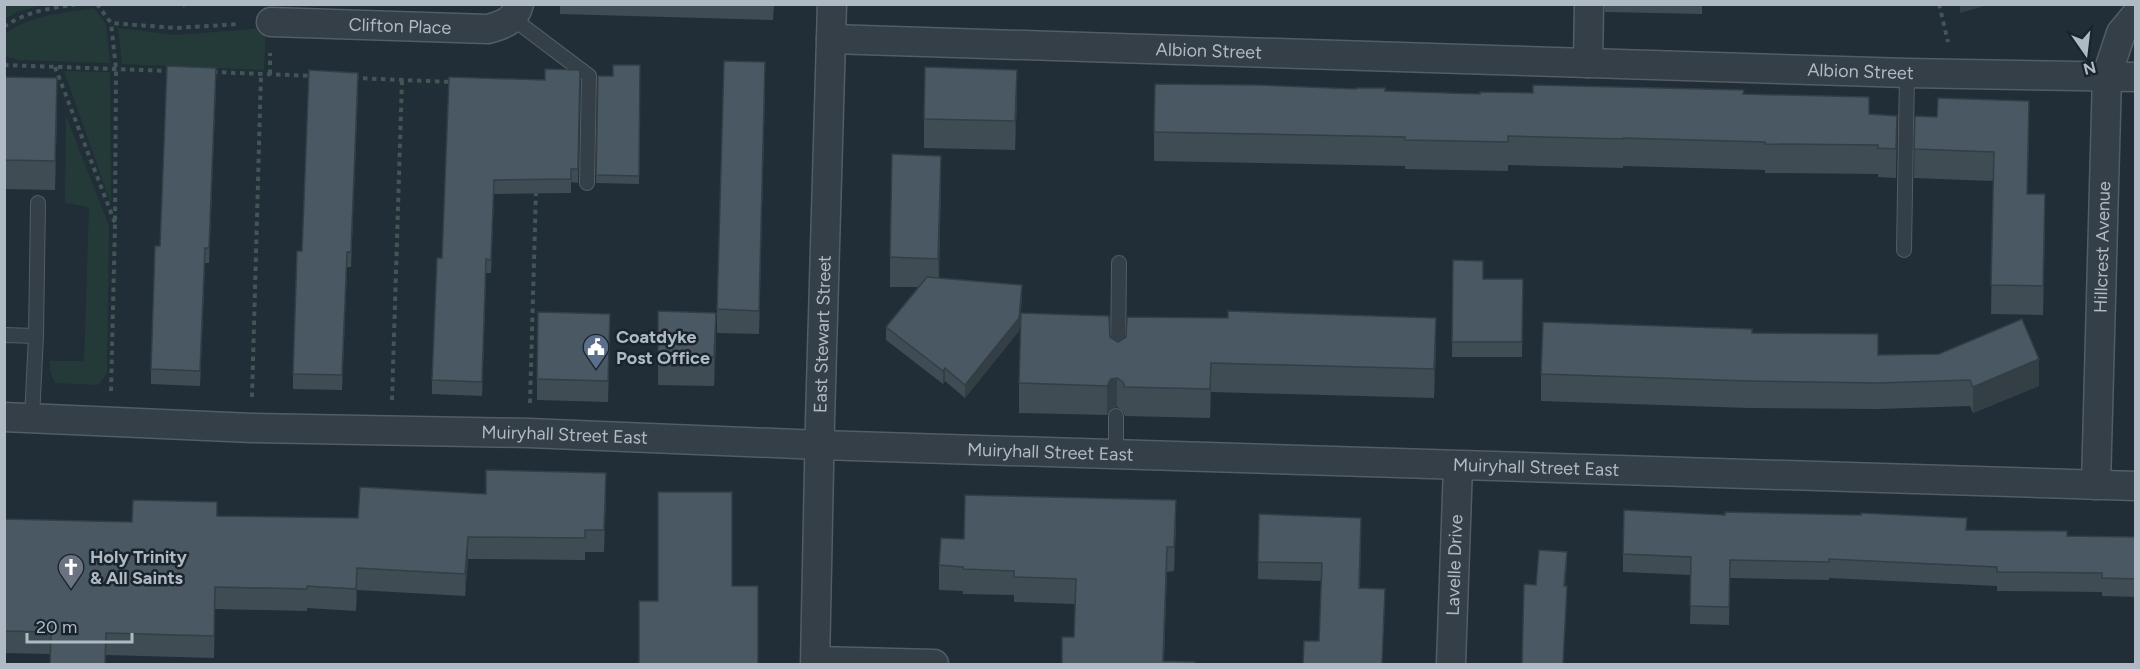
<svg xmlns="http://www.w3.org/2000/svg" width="2140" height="669" font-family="Figtree,sans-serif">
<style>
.green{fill:#243a38}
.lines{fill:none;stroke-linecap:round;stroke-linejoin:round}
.service-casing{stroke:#525d65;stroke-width:16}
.minor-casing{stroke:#525d65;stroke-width:31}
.path{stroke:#425656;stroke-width:4;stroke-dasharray:4.5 4.5;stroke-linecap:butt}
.service{stroke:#343f47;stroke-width:14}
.minor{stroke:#343f47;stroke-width:28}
.wall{fill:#3f4c54}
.shaded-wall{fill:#333e45}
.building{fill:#495862;stroke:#333e45;stroke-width:1.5}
.labels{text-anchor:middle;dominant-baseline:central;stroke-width:5;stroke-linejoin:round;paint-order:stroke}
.street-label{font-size:18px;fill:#afbac4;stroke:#1a242c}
.poi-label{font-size:18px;font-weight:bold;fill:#afbac4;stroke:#1a242c;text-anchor:start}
</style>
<rect width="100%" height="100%" fill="#212d37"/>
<g class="green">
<path d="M 5,4 L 42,4 L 42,5 L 17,12 L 5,19 Z"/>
<path d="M 94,8 L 106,24 L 110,63 L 18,60 L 5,56 L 5,34 C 30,15 64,13 94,8 Z"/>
<path d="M 118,28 L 176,35 L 266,28 L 264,70 L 122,64 Z"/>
<path d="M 64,71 L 110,72 L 111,204 Z"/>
<path d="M 66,116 L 109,226 L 107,373 L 98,385 L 55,383 L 50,372 L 50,361 L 84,361 L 89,207 L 65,203 Z"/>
</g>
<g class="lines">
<g class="service-casing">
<g id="service">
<path d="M 512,18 L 589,76 L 587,183"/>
<path d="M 1904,250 L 1907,73"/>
<path d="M 4,335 L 36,336"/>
<path d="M 1118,360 L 1119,263"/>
<path d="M 32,417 L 36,336 L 38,203"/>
<path d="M 1116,455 L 1116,416"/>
</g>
</g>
<g class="minor-casing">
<g id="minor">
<path id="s1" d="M 271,22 L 488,29 C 503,25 515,21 519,4"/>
<path id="s2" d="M 831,39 L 1907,73 L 2136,77"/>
<path d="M 1588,63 L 1589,4"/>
<path id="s3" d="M 4,417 L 252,428 L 529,433 L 820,445 L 2136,486"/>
<path id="s4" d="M 2096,485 L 2107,75 L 2121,33 L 2136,15"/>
<path d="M 816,661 L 934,664"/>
<path id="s5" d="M 815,664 L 820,420 L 832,4"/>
<path id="s6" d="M 1451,664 L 1458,466"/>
</g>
</g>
<g class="path">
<path d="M 97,4 L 111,23 L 176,28 L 240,24"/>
<path d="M 1939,4 L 1948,42"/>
<path d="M 4,27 C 26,11 52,8 78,4"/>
<path d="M 4,65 L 170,71"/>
<path d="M 55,67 L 115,223"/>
<path d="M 213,72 L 314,76"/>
<path d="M 270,74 L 270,53"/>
<path d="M 354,78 L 452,82"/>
<path d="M 111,391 L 115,225 L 116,69 L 111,23"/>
<path d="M 252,397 L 261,74"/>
<path d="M 392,400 L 402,80"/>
<path d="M 530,403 L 536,191"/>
</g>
<use href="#service" class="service"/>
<use href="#minor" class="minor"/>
</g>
<g class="wall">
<path d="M 560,4 L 774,4 L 773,20 L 560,14 Z"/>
<path d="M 1604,4 L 1702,4 L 1702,14 L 1605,12 Z"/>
<path d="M 640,65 L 639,184 L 596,183 L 598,76 L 613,76 Z"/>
<path d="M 580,70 L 578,183 L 571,182 L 571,193 L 494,194 L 491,273 L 486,273 L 482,396 L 432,394 L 432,380 L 442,258 L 545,80 Z"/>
<path d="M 4,77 L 57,107 L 55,190 L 4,189 Z"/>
<path d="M 216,83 L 209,263 L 205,263 L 200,386 L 151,384 L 151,369 L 160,246 Z"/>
<path d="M 765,86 L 759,334 L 717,333 L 717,309 Z"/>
<path d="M 358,88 L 351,267 L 347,267 L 342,390 L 293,389 L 293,374 L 302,251 Z"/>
<path d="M 1385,91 L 1480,94 L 1744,94 L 1869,114 L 1897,116 L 1896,178 L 1878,177 L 1878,174 L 1765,173 L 1765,170 L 1623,166 L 1623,168 L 1508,165 L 1508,171 L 1405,169 L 1405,166 L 1154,161 L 1154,132 Z"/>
<path d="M 1017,99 L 1015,150 L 924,148 L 924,119 Z"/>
<path d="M 1915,116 L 1937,117 L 2029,130 L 2027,194 L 2045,224 L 2043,315 L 1991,314 L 1993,181 L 1914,178 Z"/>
<path d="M 941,185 L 939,278 L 1022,298 L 1019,331 L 965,398 L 945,381 L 943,384 L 886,340 L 886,327 L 918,287 L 890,287 L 890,257 Z"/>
<path d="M 1453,260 L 1483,279 L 1523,279 L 1522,357 L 1452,357 Z"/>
<path d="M 658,311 L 716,342 L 714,386 L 658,385 Z"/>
<path d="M 1752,333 L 1878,355 L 2039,386 L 1973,413 L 1970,406 L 1878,409 L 1749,408 L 1541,401 L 1541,374 Z"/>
<path d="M 610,334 L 608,402 L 537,400 L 537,379 Z"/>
<path d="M 1110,337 L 1118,342 L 1436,347 L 1434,398 L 1211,392 L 1210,418 L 1125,416 L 1123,411 L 1117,407 L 1111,409 L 1107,415 L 1019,413 L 1019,383 Z"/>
<path d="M 486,494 L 606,495 L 604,552 L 585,552 L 585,560 L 468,559 L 465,596 L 357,590 L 356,611 L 307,608 L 307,611 L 215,609 L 214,658 L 106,655 L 105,664 L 50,664 L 51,654 L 4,653 L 4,519 L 132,522 L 217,516 L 358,518 Z"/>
<path d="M 1176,525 L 1174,571 L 1167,572 L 1164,661 L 1062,664 L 1074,637 L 1075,604 L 1014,602 L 1014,595 L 963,594 L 963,591 L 939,590 L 939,565 L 964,539 Z"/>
<path d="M 1967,530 L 2067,536 L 2136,537 L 2136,597 L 2102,596 L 2102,592 L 1997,591 L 1997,586 L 1829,578 L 1829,580 L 1730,578 L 1729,625 L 1690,624 L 1691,575 L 1623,572 L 1623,554 Z"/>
<path d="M 1361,536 L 1360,588 L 1385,607 L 1319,641 L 1321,581 L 1258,579 L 1258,562 Z"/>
</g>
<g class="shaded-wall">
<path d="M 183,4 L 191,4 L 183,8 Z"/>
<path d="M 1960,4 L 1992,4 L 1960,13 Z"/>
<path d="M 765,62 L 765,86 L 759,334 L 759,311 Z"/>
<path d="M 216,68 L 216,83 L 209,263 L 209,248 Z"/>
<path d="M 1017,70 L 1017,99 L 1015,150 L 1015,121 Z"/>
<path d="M 358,73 L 358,88 L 351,267 L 351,252 Z"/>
<path d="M 57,78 L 57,107 L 55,190 L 55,161 Z"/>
<path d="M 2029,101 L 2029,130 L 2027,223 L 2027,194 Z"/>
<path d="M 941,156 L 941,185 L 938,288 L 938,259 Z"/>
<path d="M 494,180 L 494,194 L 491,273 L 491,260 Z"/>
<path d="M 2045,194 L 2045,224 L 2043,315 L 2043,286 Z"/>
<path d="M 205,248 L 205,263 L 200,386 L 200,371 Z"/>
<path d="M 347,252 L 347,267 L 342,390 L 342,375 Z"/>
<path d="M 486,259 L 486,273 L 482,396 L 482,382 Z"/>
<path d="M 1022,285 L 1022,298 L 1019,331 L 965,398 L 965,385 Z"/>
<path d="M 716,313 L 716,342 L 714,386 L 714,357 Z"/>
<path d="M 1436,318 L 1436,347 L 1434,398 L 1434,369 Z"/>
<path d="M 2039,359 L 2039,386 L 1973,413 L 1973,387 Z"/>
<path d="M 1211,363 L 1211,392 L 1210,418 L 1210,389 Z"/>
<path d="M 945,368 L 945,381 L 943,384 L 943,371 Z"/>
<path d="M 1117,378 L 1117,407 L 1111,409 L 1107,415 L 1107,386 L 1111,379 Z"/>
<path d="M 606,473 L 606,495 L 604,552 L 604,530 Z"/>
<path d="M 1176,500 L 1176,525 L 1174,571 L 1174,547 Z"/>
<path d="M 468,537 L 468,559 L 465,596 L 465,574 Z"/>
<path d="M 1167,547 L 1167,572 L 1163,664 Z"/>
<path d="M 1567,552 L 1567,566 L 1564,601 L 1564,586 Z"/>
<path d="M 357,568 L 357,590 L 356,611 L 356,589 Z"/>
<path d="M 1567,586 L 1567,601 L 1563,664 Z"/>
</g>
<g class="building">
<path d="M 741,4 L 773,4 L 773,5 Z"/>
<path d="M 724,61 L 765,62 L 759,311 L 717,309 Z"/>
<path d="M 613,65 L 640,65 L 639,176 L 596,175 L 598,76 L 613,76 Z"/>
<path d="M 167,66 L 216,68 L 209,248 L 205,248 L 200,371 L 151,369 L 155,246 L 160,246 Z"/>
<path d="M 925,67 L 1017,70 L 1015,121 L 924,119 Z"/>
<path d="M 545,69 L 580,70 L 578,169 L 571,169 L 571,179 L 494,180 L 491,260 L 486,259 L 482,382 L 432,380 L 437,258 L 442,258 L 449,77 L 545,80 Z"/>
<path d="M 309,70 L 358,73 L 351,252 L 347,252 L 342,375 L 293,374 L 297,251 L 302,251 Z"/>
<path d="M 4,77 L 57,78 L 55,161 L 4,160 Z"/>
<path d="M 1155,84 L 1258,85 L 1356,89 L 1356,88 L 1385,88 L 1385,91 L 1480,94 L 1480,92 L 1533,93 L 1533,85 L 1744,90 L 1743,94 L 1869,97 L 1869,114 L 1897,116 L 1896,149 L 1878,148 L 1878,145 L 1765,144 L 1765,142 L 1623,138 L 1623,139 L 1508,136 L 1508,142 L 1405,140 L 1405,137 L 1154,132 Z"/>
<path d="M 1938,98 L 2029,101 L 2027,194 L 2045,194 L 2043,286 L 1991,285 L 1994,152 L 1914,149 L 1915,116 L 1937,117 Z"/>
<path d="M 892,154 L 941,156 L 938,259 L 890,257 Z"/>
<path d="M 1453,260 L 1483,261 L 1483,279 L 1523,279 L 1522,342 L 1452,342 Z"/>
<path d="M 927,277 L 1022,285 L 1019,318 L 965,385 L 945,368 L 943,371 L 886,327 Z"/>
<path d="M 658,311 L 716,313 L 714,357 L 658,356 Z"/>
<path d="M 1228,311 L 1436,318 L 1434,369 L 1211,363 L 1210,389 L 1125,387 L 1123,382 L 1117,378 L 1111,379 L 1107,386 L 1019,383 L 1021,313 L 1109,316 L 1110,337 L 1118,342 L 1126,337 L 1127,317 L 1228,318 Z"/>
<path d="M 538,312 L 610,314 L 608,381 L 537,379 Z"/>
<path d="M 2022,319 L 2039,359 L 1973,387 L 1970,380 L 1878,383 L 1749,381 L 1541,374 L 1543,322 L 1752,329 L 1752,333 L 1878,334 L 1878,355 L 1939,354 Z"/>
<path d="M 486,470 L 606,473 L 604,530 L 585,530 L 585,538 L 468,537 L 465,574 L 357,568 L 356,589 L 307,586 L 307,589 L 215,587 L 214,636 L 106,633 L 105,664 L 50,664 L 51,632 L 4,631 L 4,519 L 132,522 L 133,500 L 217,502 L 217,516 L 358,518 L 360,487 L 486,494 Z"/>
<path d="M 658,492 L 732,492 L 732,586 L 758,586 L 758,664 L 639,664 L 639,601 L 658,601 Z"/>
<path d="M 965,495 L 1176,500 L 1174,547 L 1167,547 L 1163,661 L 1195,662 L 1195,664 L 1062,664 L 1062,637 L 1074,637 L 1076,579 L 1014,577 L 1014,571 L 963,569 L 963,567 L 939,565 L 941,538 L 964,539 Z"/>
<path d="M 1624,510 L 1725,515 L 1725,512 L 1861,515 L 1861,513 L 1967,518 L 1966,530 L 2067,531 L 2067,536 L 2136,537 L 2136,579 L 2102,578 L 2102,573 L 1997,572 L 1997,567 L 1829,559 L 1829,562 L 1730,560 L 1729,607 L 1690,606 L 1691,557 L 1623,554 Z"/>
<path d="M 1259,514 L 1361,518 L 1359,588 L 1385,589 L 1382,664 L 1303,664 L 1304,641 L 1319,641 L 1322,563 L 1258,562 Z"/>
<path d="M 1539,550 L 1567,552 L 1564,586 L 1567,586 L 1563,664 L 1522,664 L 1524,584 L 1536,585 Z"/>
</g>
<defs>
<g id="civic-pin" transform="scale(1.35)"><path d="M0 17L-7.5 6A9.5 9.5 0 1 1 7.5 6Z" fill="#5c6f8a" stroke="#1a242c"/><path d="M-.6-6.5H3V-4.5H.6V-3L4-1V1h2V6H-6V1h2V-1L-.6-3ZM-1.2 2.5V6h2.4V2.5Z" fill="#fff"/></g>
<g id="church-pin" transform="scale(1.35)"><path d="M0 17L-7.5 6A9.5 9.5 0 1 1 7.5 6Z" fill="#6b7280" stroke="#1a242c"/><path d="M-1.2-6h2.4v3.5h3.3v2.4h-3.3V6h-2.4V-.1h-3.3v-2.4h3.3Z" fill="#fff"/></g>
</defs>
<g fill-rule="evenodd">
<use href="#civic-pin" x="596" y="347"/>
<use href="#church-pin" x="71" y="567"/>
</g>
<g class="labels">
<g class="street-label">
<text stroke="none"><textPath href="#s1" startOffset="129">Clifton Place</textPath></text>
<text stroke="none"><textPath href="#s2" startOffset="378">Albion Street</textPath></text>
<text stroke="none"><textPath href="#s2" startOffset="1030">Albion Street</textPath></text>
<text stroke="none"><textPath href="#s4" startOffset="238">Hillcrest Avenue</textPath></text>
<text stroke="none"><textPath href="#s5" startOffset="330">East Stewart Street</textPath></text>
<text stroke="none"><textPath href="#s3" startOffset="561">Muiryhall Street East</textPath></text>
<text stroke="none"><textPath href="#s3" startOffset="1047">Muiryhall Street East</textPath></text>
<text stroke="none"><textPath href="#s3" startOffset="1533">Muiryhall Street East</textPath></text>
<text stroke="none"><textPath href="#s6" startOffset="99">Lavelle Drive</textPath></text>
</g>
<g class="poi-label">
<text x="616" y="337">Coatdyke<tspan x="616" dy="21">Post Office</tspan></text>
<text x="90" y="557">Holy Trinity<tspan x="90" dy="21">&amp; All Saints</tspan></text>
</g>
</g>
<rect width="2140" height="669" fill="none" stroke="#afbac4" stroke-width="12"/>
<g transform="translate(2086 54) rotate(166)" stroke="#1a242c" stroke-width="4.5" paint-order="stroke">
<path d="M0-4.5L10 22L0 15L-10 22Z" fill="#afbac4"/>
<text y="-9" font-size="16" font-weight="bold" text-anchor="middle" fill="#afbac4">N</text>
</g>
<path d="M27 633v9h105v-9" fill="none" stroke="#afbac4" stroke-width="3"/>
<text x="36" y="633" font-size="18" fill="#afbac4" stroke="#1a242c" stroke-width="4.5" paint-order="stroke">20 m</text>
</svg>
